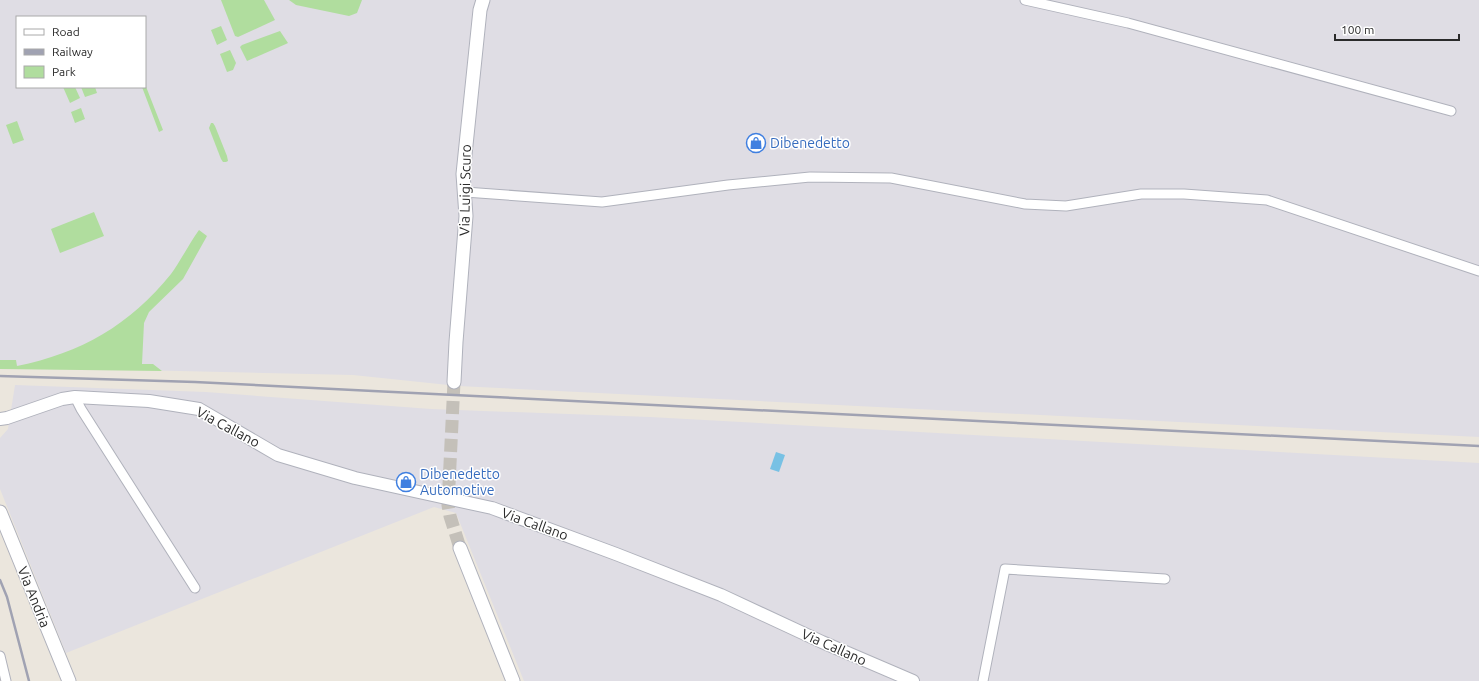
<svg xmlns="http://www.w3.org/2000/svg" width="1479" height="681" font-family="Ubuntu,sans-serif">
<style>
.industrial{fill:#dfdde4;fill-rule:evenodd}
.green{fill:#b0dd9e}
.water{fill:#78c1e4}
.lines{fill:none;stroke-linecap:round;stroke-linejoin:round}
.secondary-tunnel{stroke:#c4c0b9;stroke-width:13;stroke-dasharray:13 6;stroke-linecap:butt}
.minor-casing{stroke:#b0b2bc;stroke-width:11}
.tertiary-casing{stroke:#b0b2bc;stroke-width:14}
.secondary-casing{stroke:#b0b2bc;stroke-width:15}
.minor{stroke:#fff;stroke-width:9}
.tertiary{stroke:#fff;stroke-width:12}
.secondary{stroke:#fff;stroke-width:13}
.rail{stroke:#a0a2b2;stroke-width:2.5}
.labels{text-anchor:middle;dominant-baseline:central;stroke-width:3;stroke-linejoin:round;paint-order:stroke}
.shop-label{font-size:14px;fill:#366cbe;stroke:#fff;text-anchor:start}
.street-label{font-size:14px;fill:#2a2a2a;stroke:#fff}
</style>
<rect width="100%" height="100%" fill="#ebe6dd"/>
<g class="industrial">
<path d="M 0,0 L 1479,0 L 1479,437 L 458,386 L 353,375 L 92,369 L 0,369 ZM 17,17 L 145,17 L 145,87 L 17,87 Z"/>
<path d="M 15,385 L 206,392 L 431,409 L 650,417 L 1479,463 L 1479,681 L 524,681 L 456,513 L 434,507 L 66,653 L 0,489 L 0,438 L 8,429 Z"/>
</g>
<g class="green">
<path d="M 221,0 L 264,0 L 275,20 L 238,37 L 235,36 Z"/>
<path d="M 289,0 L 362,0 L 357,13 L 349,16 L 296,5 Z"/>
<path d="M 221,26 L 227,40 L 217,45 L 211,30 Z"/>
<path d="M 280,31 L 288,43 L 286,44 L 247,61 L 240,47 L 242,45 Z"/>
<path d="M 230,50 L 236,63 L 233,70 L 227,72 L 220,54 Z"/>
<path d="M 145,84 L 163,130 L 159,132 L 142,87 L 145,87 Z"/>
<path d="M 63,87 L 75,87 L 80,98 L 70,103 Z"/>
<path d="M 81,87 L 95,87 L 97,93 L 85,97 Z"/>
<path d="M 81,108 L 85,119 L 75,123 L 71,112 Z"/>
<path d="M 17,121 L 24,140 L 13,144 L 6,125 Z"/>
<path d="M 211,123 L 213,123 L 215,126 L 227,156 L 228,161 L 226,162 L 223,162 L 221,159 L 209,128 Z"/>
<path d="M 94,212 L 104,236 L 60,253 L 51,229 Z"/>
<path d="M 199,230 L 207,236 L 183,279 L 149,312 L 144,323 L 142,364 L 153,364 L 162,371 L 0,369 L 0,360 L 16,360 L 17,366 C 81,353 130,325 171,274 C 181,260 189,244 199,230 Z"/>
</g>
<path class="water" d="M 776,452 L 785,455 L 779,472 L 770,469 Z"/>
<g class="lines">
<path class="secondary-tunnel" d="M 454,382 L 448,505 L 450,516 L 460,548"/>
<g class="minor-casing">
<g id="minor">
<path d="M 1025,0 L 1128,23 L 1451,111"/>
<path d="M 465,192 L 602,202 L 728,185 L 810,177 L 891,178 L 1025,204 L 1066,206 L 1141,194 L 1184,194 L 1267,200 L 1479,271"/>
<path d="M 75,397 L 81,409 L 195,588"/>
<path d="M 0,656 L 6,681"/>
<path d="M 983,681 L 1005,569 L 1165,579"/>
</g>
</g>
<g class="tertiary-casing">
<path id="tertiary" d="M 0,419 L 7,418 L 62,399 L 75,397 L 149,401 L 199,409 L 278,455 L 355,478 L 492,508 L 616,554 L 721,595 L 822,642 L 913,681"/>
</g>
<g class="secondary-casing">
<g id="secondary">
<path d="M 454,382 L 456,342 L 466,216 L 463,174 L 480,10 L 483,0"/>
<path d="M 0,512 L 69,681"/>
<path d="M 460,548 L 513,681"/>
</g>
</g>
<use href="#minor" class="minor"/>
<use href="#tertiary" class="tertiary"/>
<use href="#secondary" class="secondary"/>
<g class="rail">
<path d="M 0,376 L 195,382 L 373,391 L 1479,446"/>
<path d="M 0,580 L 7,597 L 29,681"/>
</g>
</g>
<defs>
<g id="shop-ring" transform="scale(1)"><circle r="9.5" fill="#fff" stroke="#3f7fe0" stroke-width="1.5"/><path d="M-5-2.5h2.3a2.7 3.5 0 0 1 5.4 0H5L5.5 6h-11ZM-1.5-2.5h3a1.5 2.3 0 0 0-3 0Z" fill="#3f7fe0"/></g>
</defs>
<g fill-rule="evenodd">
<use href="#shop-ring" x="756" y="143"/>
<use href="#shop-ring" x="406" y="482"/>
</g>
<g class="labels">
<g class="shop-label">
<text x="770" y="143">Dibenedetto</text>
<text x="420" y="474">Dibenedetto<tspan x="420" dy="16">Automotive</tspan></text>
</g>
<g class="street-label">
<text transform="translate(465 190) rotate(-89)">Via Luigi Scuro</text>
<text transform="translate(228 427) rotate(28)">Via Callano</text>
<text transform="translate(535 524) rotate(20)">Via Callano</text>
<text transform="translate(34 597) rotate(68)">Via Andria</text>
<text transform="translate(834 647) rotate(24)">Via Callano</text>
</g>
</g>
<rect x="16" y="16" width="130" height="72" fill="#ffffff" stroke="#aaaaaa"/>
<rect x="24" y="29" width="20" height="6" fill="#ffffff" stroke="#aaaaaa"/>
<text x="52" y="36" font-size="12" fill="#2a2a2a">Road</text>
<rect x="24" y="49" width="20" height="6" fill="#a0a2b2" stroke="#aaaaaa"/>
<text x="52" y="56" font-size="12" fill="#2a2a2a">Railway</text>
<rect x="24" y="66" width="20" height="12" fill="#b0dd9e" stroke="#aaaaaa"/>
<text x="52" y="76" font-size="12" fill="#2a2a2a">Park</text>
<path d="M1335 34v6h124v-6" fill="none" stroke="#2a2a2a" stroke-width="2"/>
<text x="1341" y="34" font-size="12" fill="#2a2a2a" stroke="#ffffff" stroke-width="3" paint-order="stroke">100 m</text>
</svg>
